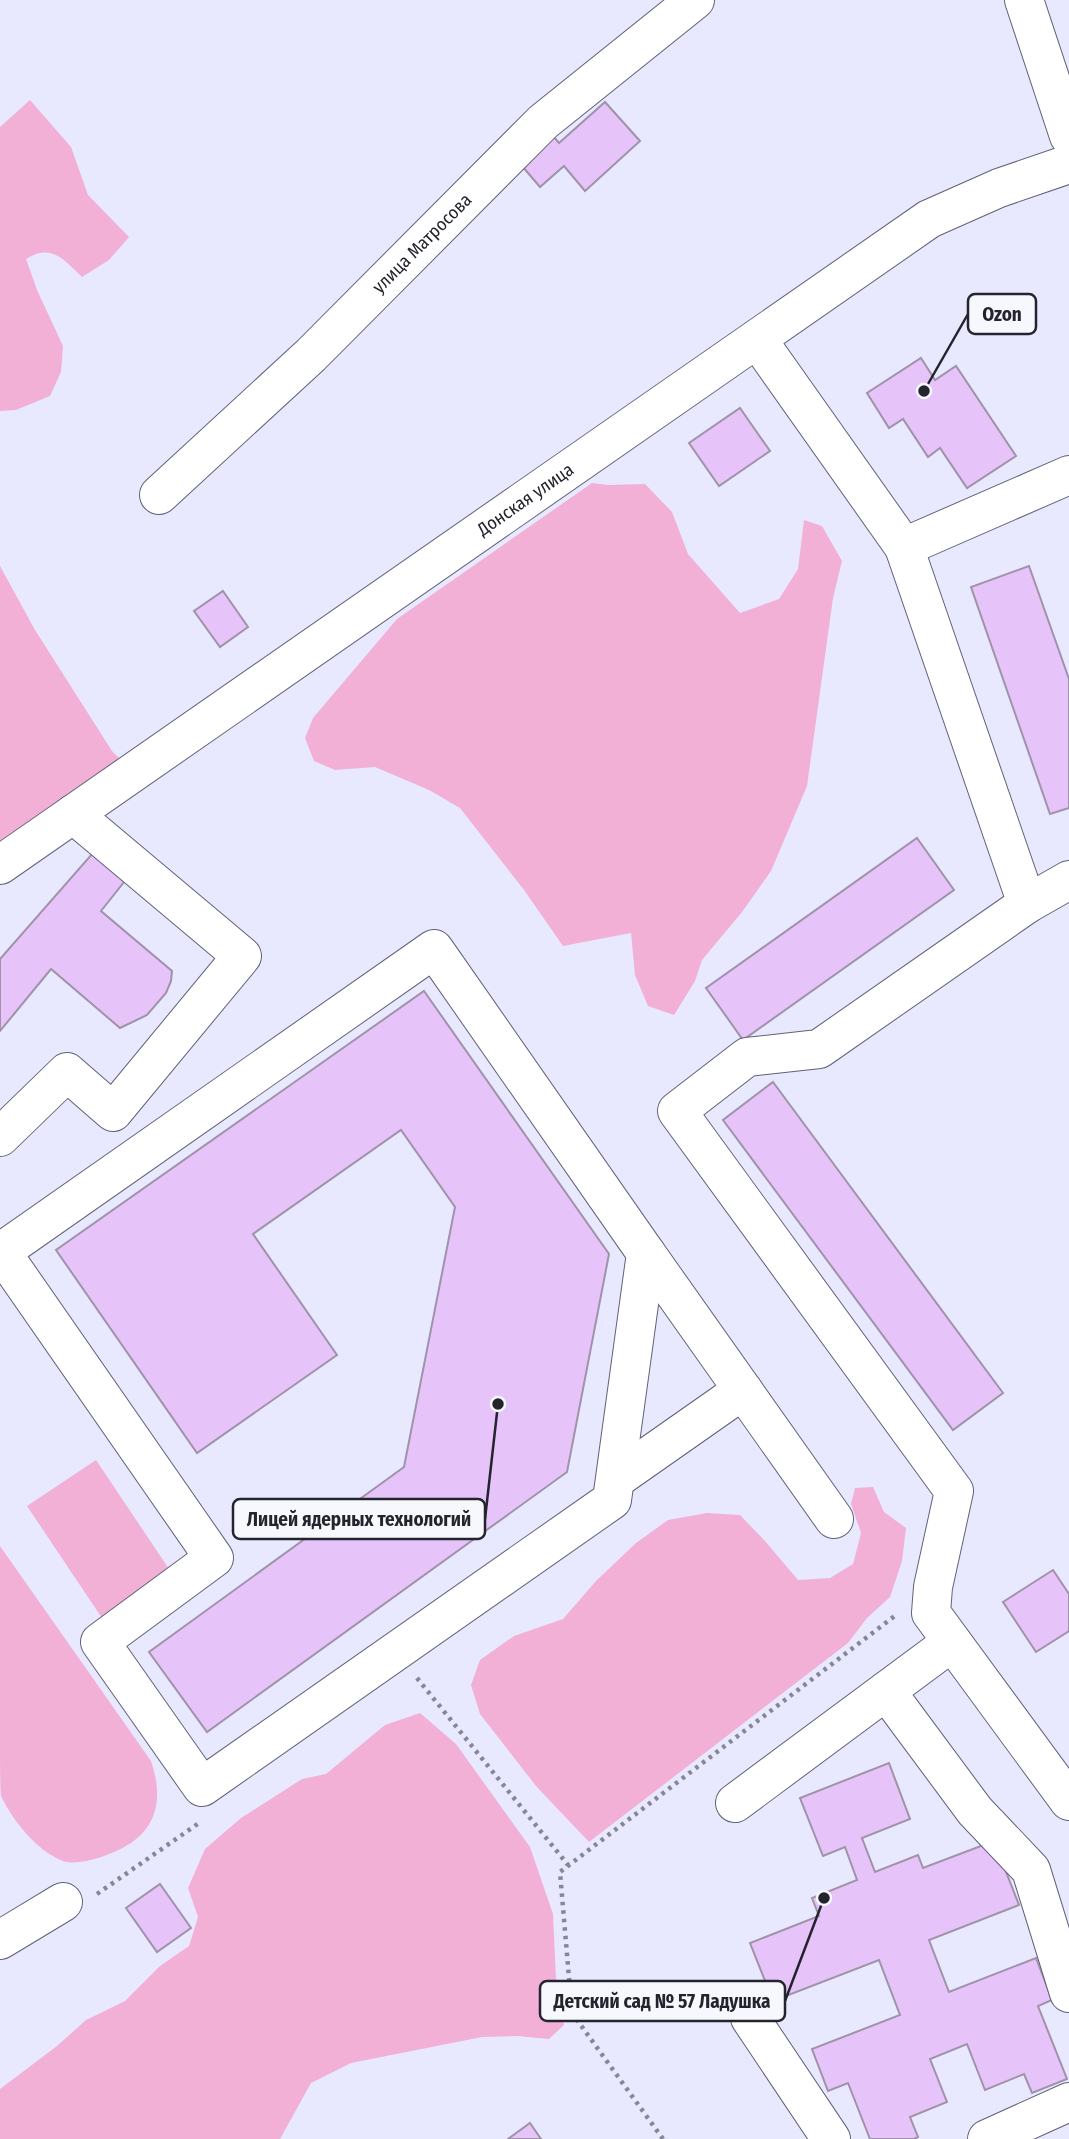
<svg xmlns="http://www.w3.org/2000/svg" width="1069" height="2139" font-family="'Fira Sans Condensed',sans-serif">
<style>
.green{fill:#f2b0d7}
.building{fill:#e6c4fa;stroke:#a092a8;stroke-width:2}
.lines{fill:none;stroke-linecap:round;stroke-linejoin:round}
.minor-casing{stroke:#616178;stroke-width:40}
.highway-casing{stroke:#616178;stroke-width:40}
.path{stroke:#868796;stroke-width:4.5;stroke-dasharray:3.5 5;stroke-linecap:butt}
.minor{stroke:#fff;stroke-width:38}
.highway{stroke:#fff;stroke-width:38}
.labels{text-anchor:middle;dominant-baseline:central;stroke-width:5;stroke-linejoin:round;paint-order:stroke}
.street-label{font-size:18px;fill:#24242e;stroke:#f7f8fd}
.leader{fill:none;stroke:#24242e;stroke-width:2.5}
.callout-dot{fill:#24242e;stroke:#f7f8fd;stroke-width:2.5}
.callout{fill:#f7f8fd;stroke:#24242e;stroke-width:2.5}
.callout-label{font-size:19px;text-anchor:middle;font-weight:bold;fill:#24242e}
</style>
<rect width="100%" height="100%" fill="#e8e9fe"/>
<g class="green">
<path d="M 30,100 L 71,147 L 88,195 L 129,237 L 109,260 L 82,277 C 64,260 52,243 26,259 L 37,290 L 63,346 L 61,372 L 50,396 L 16,410 L 0,411 L 0,127 Z"/>
<path d="M 592,483 L 608,485 L 645,484 L 672,512 L 688,554 L 740,613 L 779,599 L 798,569 L 804,520 L 822,526 L 842,561 L 833,598 L 807,786 L 771,871 L 742,912 L 702,960 L 695,981 L 674,1015 L 648,1006 L 635,975 L 631,933 L 563,946 L 524,890 L 460,808 L 429,790 L 375,767 L 335,770 L 314,761 L 305,738 L 313,718 L 397,619 Z"/>
<path d="M 0,566 L 35,630 L 112,751 L 120,759 L 0,850 Z"/>
<path d="M 96,1460 L 171,1572 L 102,1618 L 27,1506 Z"/>
<path d="M 873,1487 L 884,1512 L 906,1528 L 902,1561 L 890,1597 L 867,1618 L 848,1643 L 589,1842 L 536,1786 L 480,1714 L 471,1685 L 480,1660 L 514,1636 L 563,1619 L 596,1581 L 636,1543 L 668,1520 L 707,1513 L 740,1515 L 765,1541 L 798,1580 L 830,1578 L 853,1564 L 861,1533 L 851,1504 L 855,1488 Z"/>
<path d="M 0,1546 L 151,1761 C 167,1808 152,1840 104,1856 C 93,1860 74,1865 63,1861 C 37,1851 13,1821 1,1796 C 0,1785 0,1752 0,1738 C 0,1674 0,1610 0,1546 Z"/>
<path d="M 420,1713 L 456,1744 L 530,1847 L 553,1914 L 556,1979 L 564,2025 L 549,2039 L 517,2036 L 482,2037 L 351,2063 L 311,2083 L 280,2139 L 0,2139 L 0,2089 L 57,2046 L 86,2020 L 125,2001 L 160,1966 L 189,1946 L 198,1917 L 188,1888 L 205,1849 L 241,1818 L 302,1779 L 326,1774 L 385,1725 Z"/>
</g>
<g class="building">
<path d="M 605,102 L 640,141 L 585,191 L 564,166 L 540,187 L 522,166 L 554,137 L 559,143 Z"/>
<path d="M 921,358 L 935,380 L 956,366 L 1016,456 L 967,488 L 940,448 L 928,457 L 903,419 L 889,428 L 867,393 Z"/>
<path d="M 740,408 L 770,451 L 719,486 L 689,443 Z"/>
<path d="M 1029,566 L 1069,679 L 1069,808 L 1050,814 L 971,587 Z"/>
<path d="M 223,591 L 248,627 L 220,647 L 194,611 Z"/>
<path d="M 917,838 L 954,890 L 743,1040 L 706,988 Z"/>
<path d="M 99,846 L 132,872 L 101,911 L 172,971 L 171,981 L 166,993 L 147,1015 L 120,1028 L 51,969 L 0,1031 L 0,959 Z"/>
<path d="M 424,991 L 609,1254 L 567,1472 L 207,1732 L 149,1652 L 404,1467 L 455,1207 L 401,1130 L 253,1234 L 337,1355 L 197,1453 L 56,1250 Z"/>
<path d="M 773,1082 L 1003,1393 L 953,1430 L 723,1120 Z"/>
<path d="M 1053,1570 L 1069,1594 L 1069,1631 L 1036,1652 L 1003,1602 Z"/>
<path d="M 889,1763 L 910,1819 L 862,1838 L 875,1872 L 918,1855 L 923,1868 L 994,1841 L 1019,1905 L 929,1940 L 949,1992 L 1036,1958 L 1052,2000 L 1038,2006 L 1067,2079 L 1032,2093 L 1024,2074 L 985,2090 L 967,2044 L 930,2059 L 947,2102 L 910,2117 L 918,2137 L 914,2139 L 870,2139 L 848,2083 L 828,2091 L 812,2049 L 900,2015 L 879,1960 L 773,2001 L 750,1943 L 819,1916 L 812,1898 L 857,1880 L 845,1847 L 823,1856 L 800,1798 Z"/>
<path d="M 160,1884 L 191,1928 L 157,1952 L 126,1908 Z"/>
<path d="M 530,2123 L 541,2139 L 508,2139 Z"/>
</g>
<g class="lines">
<g class="minor-casing">
<g id="minor">
<path d="M 757,339 L 904,547"/>
<path d="M 1069,475 L 904,547 L 1027,904 L 819,1049 L 747,1057 L 677,1111 L 954,1491 L 933,1587 L 931,1613 L 1069,1801"/>
<path id="s1" d="M 159,495 L 311,355 L 543,122 L 695,0"/>
<path id="s2" d="M 0,865 L 929,219 L 999,188 L 1069,164"/>
<path d="M 1027,904 L 1069,880"/>
<path d="M 0,1137 L 67,1072 L 113,1112 L 242,956 L 73,814"/>
<path d="M 0,1250 L 214,1558 L 100,1642 L 202,1787 L 612,1500 L 646,1253 L 434,949 L 1,1252"/>
<path d="M 646,1253 L 834,1519"/>
<path d="M 616,1479 L 743,1390"/>
<path d="M 886,1691 L 975,1811 L 1031,1870 L 1069,1993"/>
<path d="M 735,1803 L 952,1642"/>
<path d="M 0,1940 L 63,1902"/>
<path d="M 750,2018 L 831,2139"/>
<path d="M 987,2139 L 1069,2102"/>
</g>
</g>
<g class="highway-casing">
<path id="highway" d="M 1024,0 L 1069,136"/>
</g>
<g class="path">
<path d="M 417,1678 L 568,1865"/>
<path d="M 97,1894 L 199,1823"/>
<path d="M 663,2139 L 572,2013 L 560,1872 L 896,1615"/>
</g>
<use href="#minor" class="minor"/>
<use href="#highway" class="highway"/>
</g>
<g class="labels">
<g class="street-label">
<text stroke="none"><textPath href="#s1" startOffset="364">улица Матросова</textPath></text>
<text stroke="none"><textPath href="#s2" startOffset="640">Донская улица</textPath></text>
</g>
</g>
<path class="leader" d="M924 391L968 314M498 1404L485 1519M824 1898L785 2001"/>
<g class="callout-dot">
<circle cx="924" cy="391" r="7"/>
<circle cx="498" cy="1404" r="7"/>
<circle cx="824" cy="1898" r="7"/>
</g>
<g class="callout">
<rect x="968" y="294" width="68" height="40" rx="7"/>
<rect x="233" y="1499" width="252" height="40" rx="7"/>
<rect x="540" y="1981" width="245" height="40" rx="7"/>
</g>
<g class="callout-label">
<text x="1002" y="321">Ozon</text>
<text x="359" y="1526">Лицей ядерных технологий</text>
<text x="662" y="2008">Детский сад № 57 Ладушка</text>
</g>
</svg>
